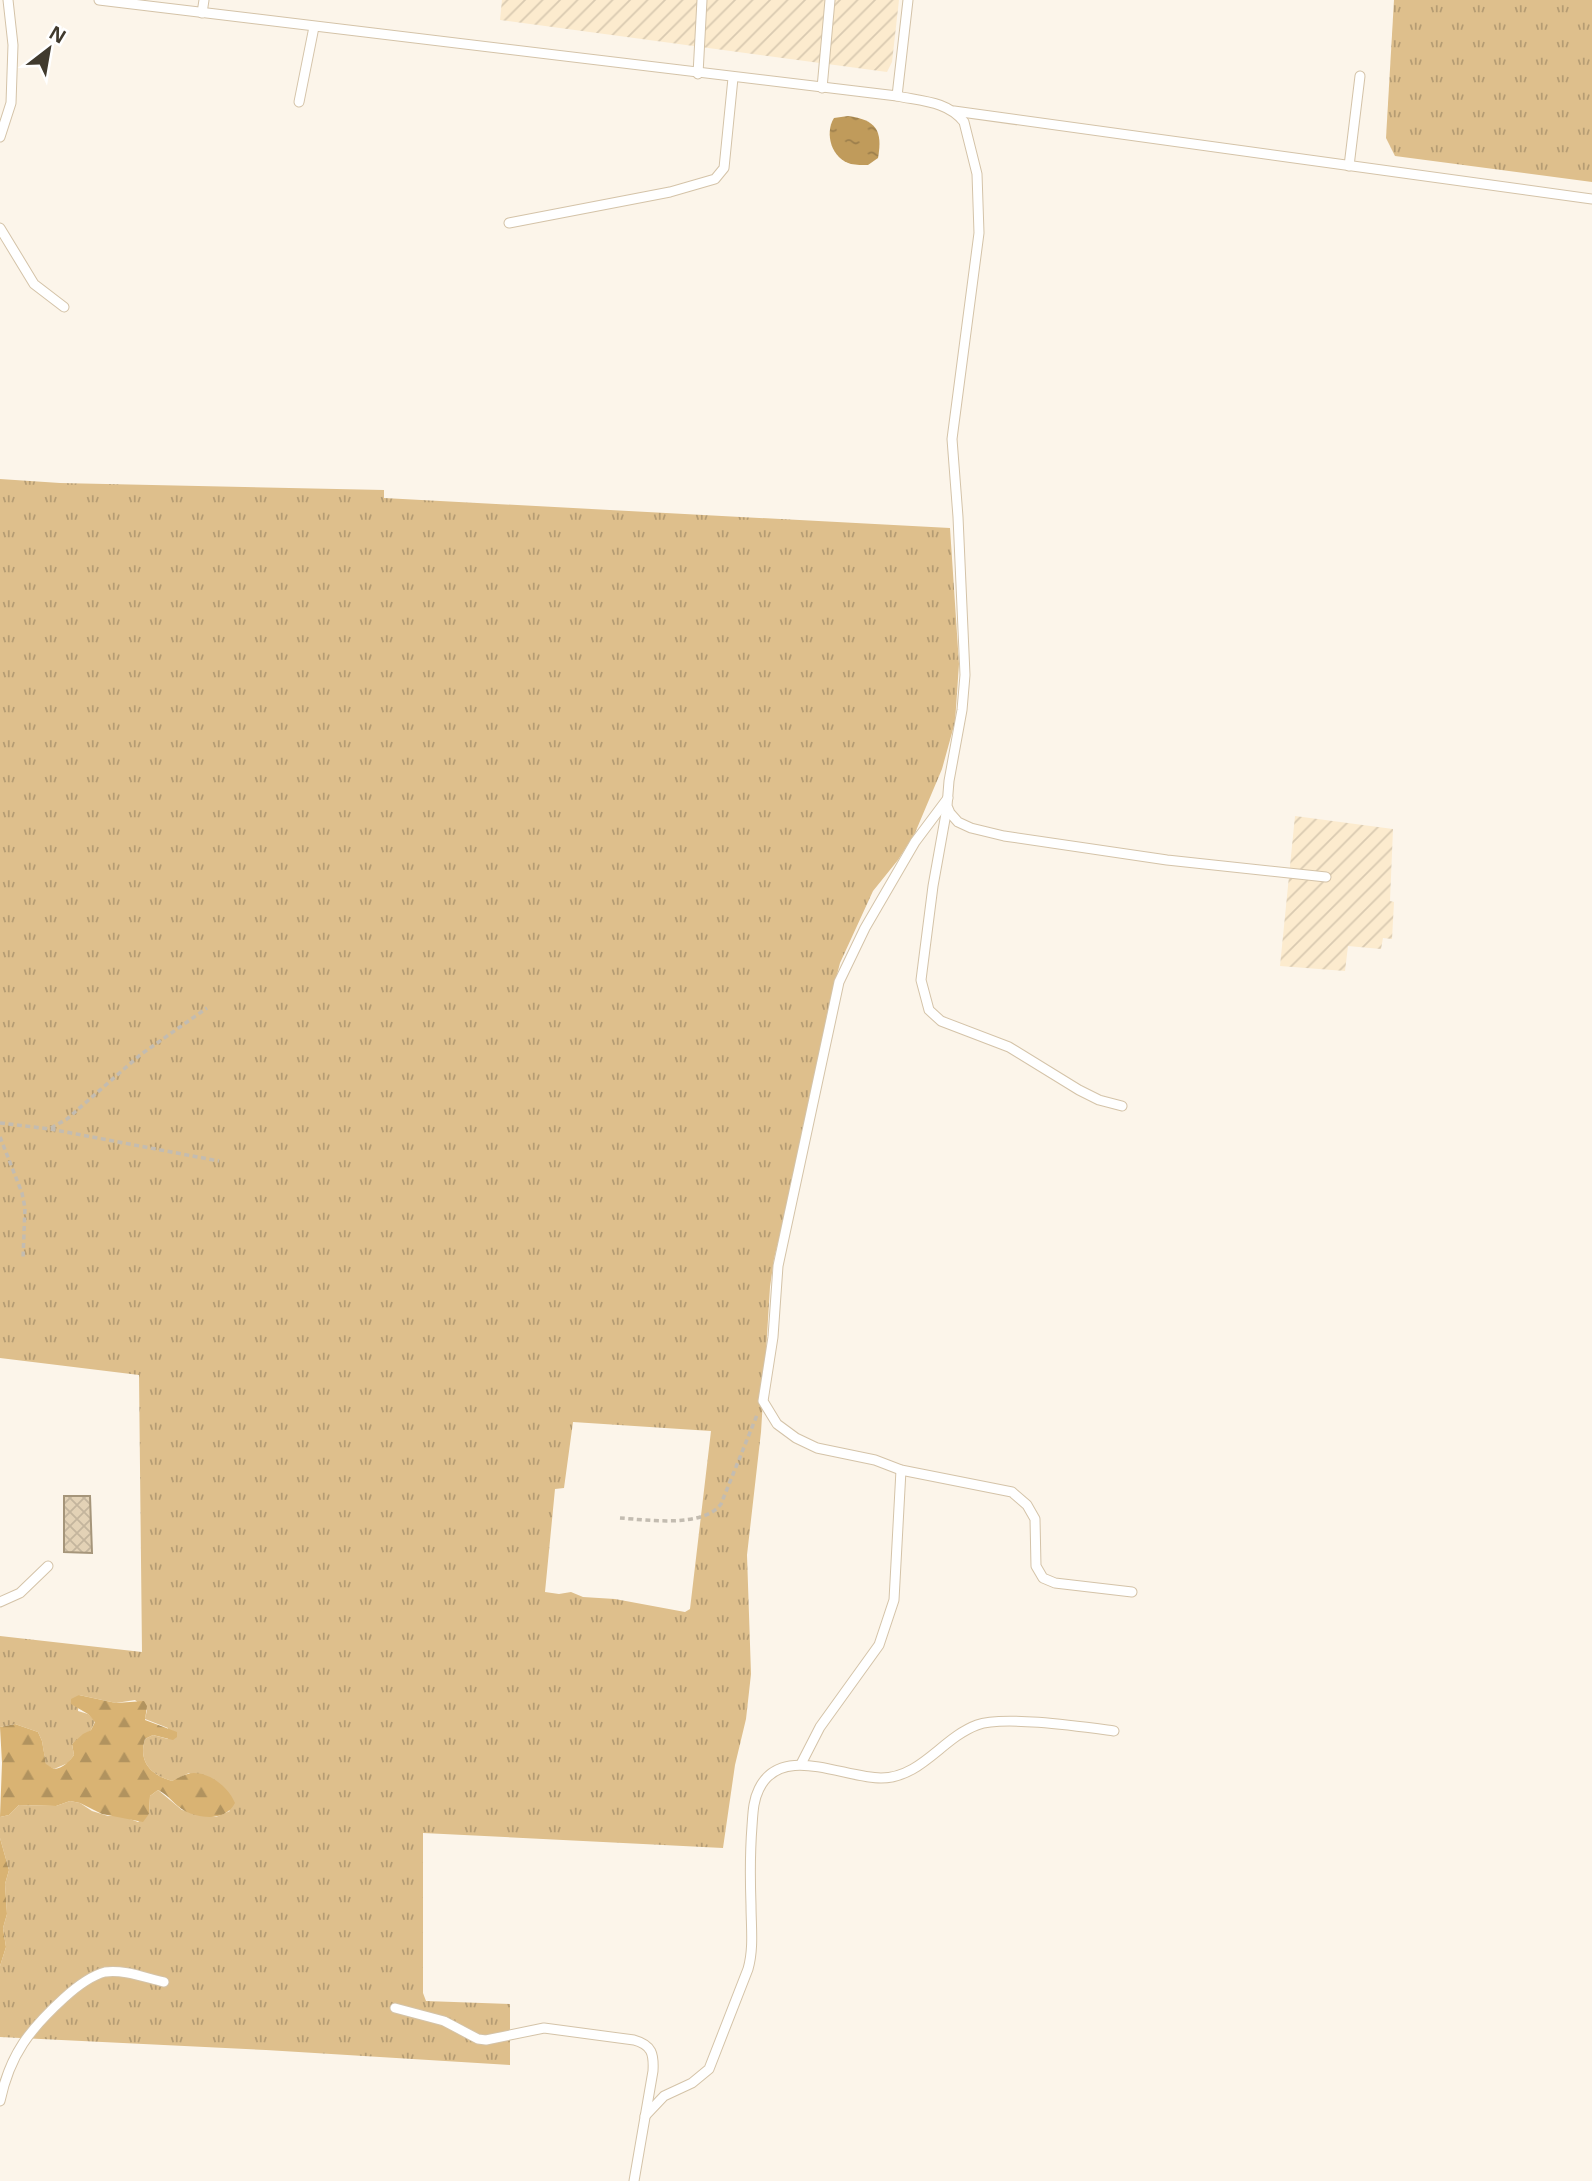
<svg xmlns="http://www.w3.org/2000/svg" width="1592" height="2181" font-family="'Noto Sans',sans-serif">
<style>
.industrial{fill:url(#industrial-furrows)}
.grass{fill:url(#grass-tufts);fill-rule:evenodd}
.forest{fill:url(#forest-firs)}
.water{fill:url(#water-ripples)}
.building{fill:url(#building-cross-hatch);stroke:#a5957a;stroke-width:2}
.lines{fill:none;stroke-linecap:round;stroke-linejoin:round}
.service-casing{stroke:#d4c3a8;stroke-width:11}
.path{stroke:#c3bcb1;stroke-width:3.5;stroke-dasharray:5 3.5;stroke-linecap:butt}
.service{stroke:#fff;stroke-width:9}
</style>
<defs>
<pattern id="industrial-furrows" width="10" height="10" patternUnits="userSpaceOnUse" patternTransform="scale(1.75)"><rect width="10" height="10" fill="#fcebce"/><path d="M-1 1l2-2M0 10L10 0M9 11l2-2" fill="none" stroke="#d9cab1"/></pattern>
<pattern id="grass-tufts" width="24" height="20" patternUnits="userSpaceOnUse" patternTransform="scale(1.75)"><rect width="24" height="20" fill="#debf8c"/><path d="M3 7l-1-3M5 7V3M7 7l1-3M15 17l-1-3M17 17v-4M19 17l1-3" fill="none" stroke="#b59c73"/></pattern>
<pattern id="forest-firs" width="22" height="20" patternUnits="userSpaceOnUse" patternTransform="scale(1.75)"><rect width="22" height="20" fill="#d9b373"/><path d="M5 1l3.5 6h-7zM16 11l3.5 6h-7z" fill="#b1935f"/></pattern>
<pattern id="water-ripples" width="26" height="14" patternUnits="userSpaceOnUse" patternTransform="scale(1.75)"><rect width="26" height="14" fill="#c09b5b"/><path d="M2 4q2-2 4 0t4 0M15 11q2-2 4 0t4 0" fill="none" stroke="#9d7f4c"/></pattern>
<pattern id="building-cross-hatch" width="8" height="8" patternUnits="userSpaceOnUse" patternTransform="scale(1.75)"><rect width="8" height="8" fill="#e3d2b6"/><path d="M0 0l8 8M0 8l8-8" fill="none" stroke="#c4b59d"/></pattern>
</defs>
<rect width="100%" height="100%" fill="#fcf5ea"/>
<g class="industrial">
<path d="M 502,0 L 899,0 L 892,62 L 887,72 L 500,20 Z"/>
<path d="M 1295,816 L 1393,829 L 1390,901 L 1394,902 L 1392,939 L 1383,938 L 1381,949 L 1348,946 L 1345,971 L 1280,966 Z"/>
</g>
<g class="grass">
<path d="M 1394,0 L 1592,0 L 1592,182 L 1395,156 L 1386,138 Z"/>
<path d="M 0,479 L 60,483 L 384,490 L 384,498 L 950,528 L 959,664 L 955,722 L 942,769 L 915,833 L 898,860 L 873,891 L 840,963 L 827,1014 L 801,1147 L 774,1259 L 770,1287 L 761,1432 L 747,1555 L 751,1674 L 746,1719 L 735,1765 L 723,1848 L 423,1833 L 423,1993 L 426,2001 L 510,2004 L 510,2065 L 266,2050 L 0,2037 L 0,1966 L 6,1947 L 3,1928 L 7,1914 L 5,1884 L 9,1870 L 0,1838 L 0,1817 L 9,1815 L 19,1805 L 56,1806 L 70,1801 L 80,1803 L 92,1811 L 108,1816 L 122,1816 L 138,1822 L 149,1814 L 150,1796 L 158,1790 L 182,1810 L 216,1817 L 230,1811 L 189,1773 L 172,1781 C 151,1775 138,1762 145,1739 L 153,1735 L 168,1739 L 168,1728 L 145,1719 L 147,1710 L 135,1700 L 116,1703 L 79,1695 L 78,1711 L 88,1714 L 95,1721 L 91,1730 L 72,1744 L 74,1755 L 68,1763 L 54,1769 L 46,1765 L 42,1741 L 38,1732 L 15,1724 L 0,1727 L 0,1636 L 142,1652 L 139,1375 L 0,1358 ZM 573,1422 L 711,1431 L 690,1609 L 685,1612 L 615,1599 L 583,1597 L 571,1592 L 559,1594 L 545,1592 L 555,1489 L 564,1488 Z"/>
</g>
<g class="forest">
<path d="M 79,1695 L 116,1703 L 144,1701 L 147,1706 L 145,1720 L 177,1732 L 177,1737 L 173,1740 L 153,1735 L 145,1739 C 138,1762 151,1775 172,1781 C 178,1778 186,1773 194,1773 C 211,1773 229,1788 235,1803 C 226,1821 201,1819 185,1811 C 175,1806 169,1795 158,1790 L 150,1796 L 149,1814 L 143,1822 L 102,1814 L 80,1803 L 70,1801 L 56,1806 L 19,1805 L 9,1815 L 0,1817 L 2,1763 L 0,1727 L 15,1724 L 38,1732 L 42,1741 L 46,1764 L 54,1769 C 63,1768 69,1762 74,1755 L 72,1744 L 83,1734 L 91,1730 L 95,1722 L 88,1714 L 71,1704 L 71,1699 Z"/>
<path d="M 0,1838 L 9,1870 L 5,1884 L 7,1914 L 3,1928 L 6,1947 L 0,1966 Z"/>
</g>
<path class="water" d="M 848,116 C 876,120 883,130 878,158 L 868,165 C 863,165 856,165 851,164 C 832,159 824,134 834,118 Z"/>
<path class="building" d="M 64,1496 L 90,1496 L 92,1553 L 64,1552 Z"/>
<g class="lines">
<g class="service-casing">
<g id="service">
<path d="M 99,0 L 897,96 L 908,0"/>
<path d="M 202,13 L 204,0"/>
<path d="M 698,74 L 702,0"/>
<path d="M 822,88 L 830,0"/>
<path d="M 897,96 C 920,101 948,101 964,122 L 977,174 L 979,233 L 952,439 L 958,517 L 965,675 L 962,710 L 949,781 L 947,806 L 950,813 L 958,822 L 971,828 L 1004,836 L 1167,860 L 1326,877"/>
<path d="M 299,102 L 314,27"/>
<path d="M 954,111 L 1592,199"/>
<path d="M 0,137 L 11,103 L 13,45 L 8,0"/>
<path d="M 1349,166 L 1360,76"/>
<path d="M 509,223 L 670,192 L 715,179 L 724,168 L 733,78"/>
<path d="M 0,228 L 34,284 L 64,307"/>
<path d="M 948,798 L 915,842 L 865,928 L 839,982 L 778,1266 L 773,1337 L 763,1401 L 777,1424 L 796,1438 L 817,1448 L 875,1460 L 901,1470 L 1012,1492 L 1027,1505 L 1035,1519 L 1036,1566 L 1043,1578 L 1055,1583 L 1132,1592"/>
<path d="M 947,808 L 933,886 L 921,980 L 929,1010 L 941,1021 L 1009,1047 L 1079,1090 L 1099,1100 L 1122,1106"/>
<path d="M 0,1602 L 20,1593 L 48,1566"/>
<path d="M 801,1764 L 820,1727 L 879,1645 L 894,1600 L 901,1470"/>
<path d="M 395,2008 L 444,2021 L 478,2039 L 486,2040 L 544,2028 L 634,2040 C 652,2045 654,2054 653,2071 L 634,2181"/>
<path d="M 0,2101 C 10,2054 30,2029 64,1998 C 75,1988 90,1976 105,1972 C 123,1969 146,1978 164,1982"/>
<path d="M 645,2116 L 664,2096 L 692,2083 L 709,2069 L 748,1969 C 754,1948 751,1926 751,1905 C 750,1878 750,1852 752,1826 C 753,1813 753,1801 759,1789 C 781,1743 843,1778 881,1778 C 921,1778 942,1738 977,1725 C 1003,1715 1084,1727 1114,1731"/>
</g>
</g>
<g class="path">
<path d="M 0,1123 L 50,1129 L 219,1161"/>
<path d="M 51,1128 L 67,1119 L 140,1055 L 207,1008"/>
<path d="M 0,1137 L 22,1193 L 25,1208 L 23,1259"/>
<path d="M 620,1518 C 648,1520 703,1528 721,1504 L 757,1415"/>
</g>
<use href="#service" class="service"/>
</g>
<g transform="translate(49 49) rotate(31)" stroke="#ffffff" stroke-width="5" paint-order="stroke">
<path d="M0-5L12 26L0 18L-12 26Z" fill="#403a2e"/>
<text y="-10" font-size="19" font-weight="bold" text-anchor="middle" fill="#403a2e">N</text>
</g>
</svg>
